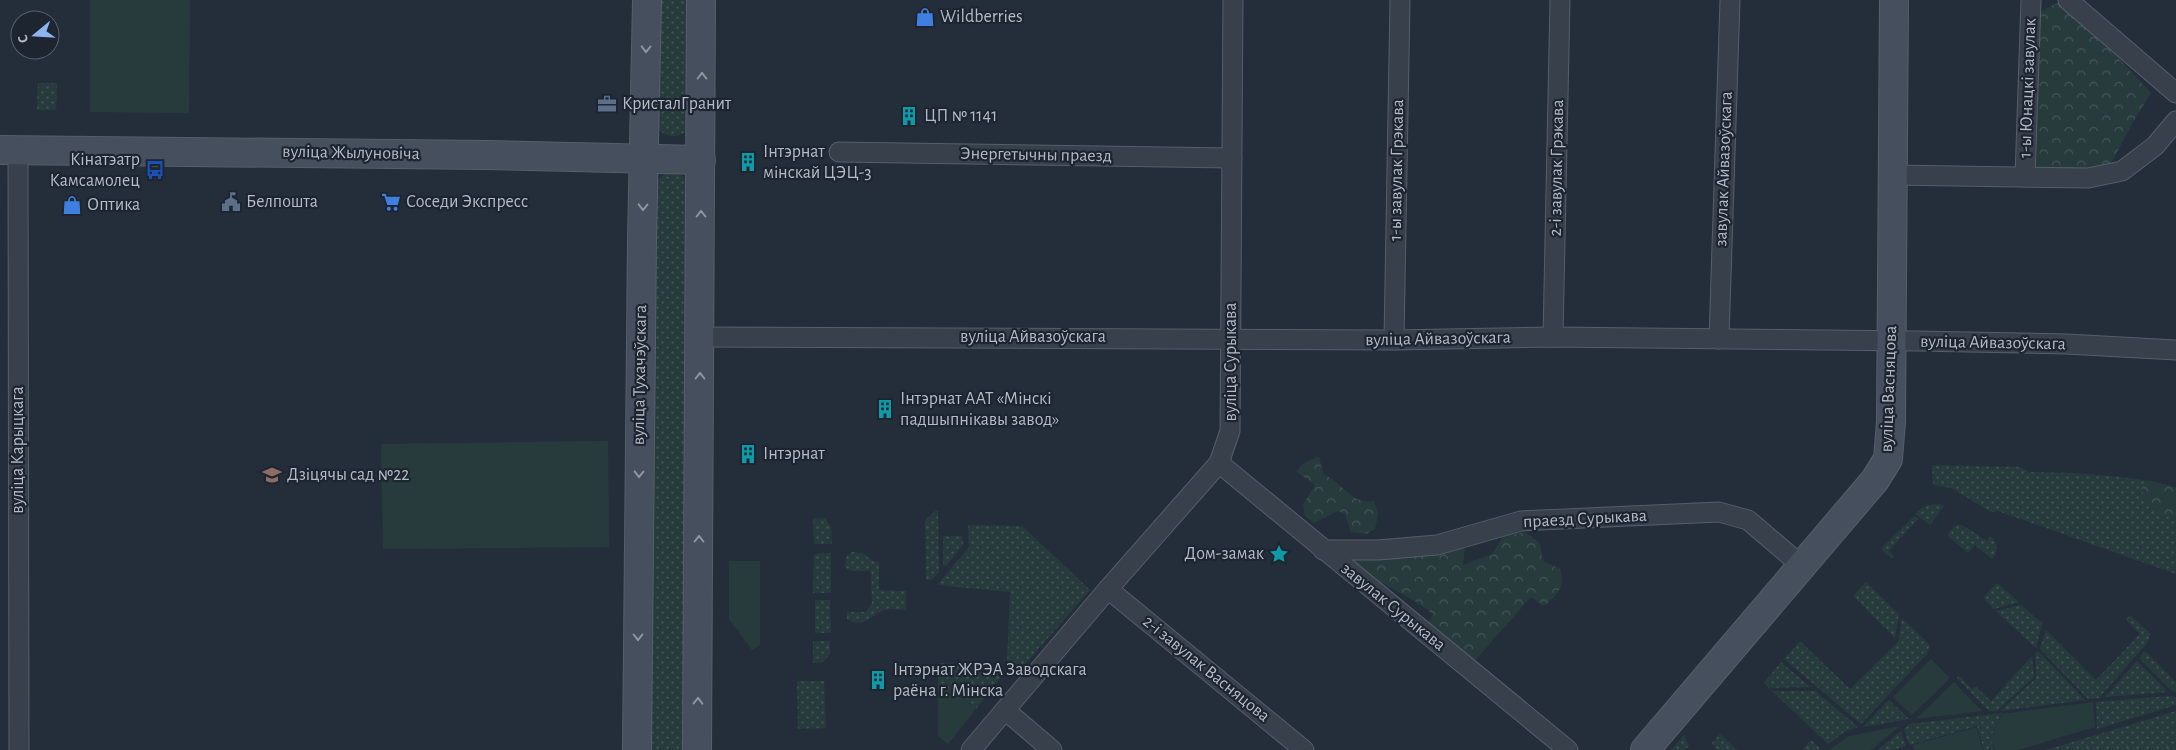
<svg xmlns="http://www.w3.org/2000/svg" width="2176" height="750" font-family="'Alegreya Sans',sans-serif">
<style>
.grass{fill:url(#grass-dots)}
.forest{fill:url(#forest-crowns)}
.park{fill:#273b3d}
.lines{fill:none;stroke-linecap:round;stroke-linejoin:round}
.street-casing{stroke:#565e69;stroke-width:21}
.secondary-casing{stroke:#565e69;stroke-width:30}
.street{stroke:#38404b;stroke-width:19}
.secondary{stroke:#464f5e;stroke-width:28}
.oneway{stroke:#8e95a2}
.labels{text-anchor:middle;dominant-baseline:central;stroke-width:4.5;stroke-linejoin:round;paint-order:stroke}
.poi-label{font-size:18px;fill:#b4bbc7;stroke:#1d2530;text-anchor:start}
.street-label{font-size:18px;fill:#b4bbc7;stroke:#1d2530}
</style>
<defs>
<pattern id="grass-dots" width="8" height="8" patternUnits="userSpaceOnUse" patternTransform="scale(1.25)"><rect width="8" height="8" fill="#273b3d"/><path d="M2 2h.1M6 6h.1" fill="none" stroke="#445558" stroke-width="1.8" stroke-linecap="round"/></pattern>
<pattern id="forest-crowns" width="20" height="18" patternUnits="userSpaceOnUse" patternTransform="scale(1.25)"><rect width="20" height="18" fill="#273b3d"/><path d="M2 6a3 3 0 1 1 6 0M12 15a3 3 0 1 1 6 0" fill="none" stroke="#445558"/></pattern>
</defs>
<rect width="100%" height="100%" fill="#242e3b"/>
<g class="grass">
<path d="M 656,0 L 693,0 L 689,129 C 678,139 667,138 656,128 Z"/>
<path d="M 38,83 L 57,83 L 56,110 L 37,110 Z"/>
<path d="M 665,173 C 679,173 683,174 691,186 L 687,750 L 647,750 L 652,189 L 658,180 Z"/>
<path d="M 1932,465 L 2020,467 L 2028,472 C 2077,473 2124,475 2172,486 L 2176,488 L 2176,574 L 1998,511 L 1991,512 L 1951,488 L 1933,485 Z"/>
<path d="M 1938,504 L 1944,506 L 1930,525 L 1915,514 L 1924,506 Z"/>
<path d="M 935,511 L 938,511 L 939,572 L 931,580 L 926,580 L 925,521 Z"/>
<path d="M 1914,516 L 1918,519 L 1889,551 L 1894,557 L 1892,559 L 1881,549 Z"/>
<path d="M 825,518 L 831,527 L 832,544 L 814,544 L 813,519 Z"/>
<path d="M 968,525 L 1022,526 L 1090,590 L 1013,678 L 1007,664 L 1010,592 L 937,585 L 969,547 Z"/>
<path d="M 1956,525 L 1962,525 L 1987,541 L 1990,536 C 1999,542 1998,552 1992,559 L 1975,545 L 1968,553 L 1947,535 Z"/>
<path d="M 943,536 L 962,536 L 963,545 L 946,566 L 943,565 Z"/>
<path d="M 852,552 C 869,552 868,562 879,562 L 879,590 L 906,591 L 906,610 C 899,610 891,608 885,610 C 872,613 865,630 847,619 L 847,612 L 866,612 L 872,603 L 871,571 L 851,571 L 845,567 L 846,557 Z"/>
<path d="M 831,553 L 831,593 L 813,593 L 814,554 Z"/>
<path d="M 1866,582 L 1899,614 L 1895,638 L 1853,596 Z"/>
<path d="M 1997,583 L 2019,602 L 1994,609 L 1983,598 Z"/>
<path d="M 815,600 L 830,600 L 831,633 L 815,633 Z"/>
<path d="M 2021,605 L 2042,623 L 2036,648 L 1996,611 Z"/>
<path d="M 2130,615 L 2151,634 L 2147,643 L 2099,698 L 2088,699 L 2040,649 L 2046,630 L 2096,680 L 2140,634 L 2126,620 Z"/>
<path d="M 1902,618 L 1930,645 L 1927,654 L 1861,724 L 1784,659 L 1800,641 L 1850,689 L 1898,642 Z"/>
<path d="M 813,641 L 830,641 L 830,654 L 823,662 L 813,663 Z"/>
<path d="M 2038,651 L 2085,700 L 2000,711 L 2036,678 L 2035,654 Z"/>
<path d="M 2145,651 L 2176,682 L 2176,692 L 2172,691 L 2139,658 Z"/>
<path d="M 2032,656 L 2034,677 L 1997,711 L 1989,711 L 1957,678 L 1959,676 L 1972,689 L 1975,686 L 1991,701 Z"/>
<path d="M 2137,661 L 2168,692 L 2105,697 Z"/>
<path d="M 1781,662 L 1810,687 L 1769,688 L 1764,683 Z"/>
<path d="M 938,663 L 1002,666 L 1003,674 L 976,709 L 951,690 L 938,690 Z"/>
<path d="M 797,681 L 824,681 L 826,728 L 798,729 Z"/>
<path d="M 1772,691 L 1815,691 L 1858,727 L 1846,731 L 1828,744 Z"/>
<path d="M 2171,696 L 2176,697 L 2176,705 L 2097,729 L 2096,702 Z"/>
<path d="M 1889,700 L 1909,719 L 1863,727 Z"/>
<path d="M 2176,711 L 2176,750 L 2046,750 Z"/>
<path d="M 2002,713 L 1991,736 L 1994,750 L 1984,750 L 1977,726 L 1909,745 L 1904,729 L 1910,724 Z"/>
<path d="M 1901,731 L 1906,746 L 1893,750 L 1878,750 Z"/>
<path d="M 1720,734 L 1737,750 L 1717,750 L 1712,743 Z"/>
<path d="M 1684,735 L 1689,746 L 1685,750 L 1671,750 Z"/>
<path d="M 1811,740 L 1822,750 L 1802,750 Z"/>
</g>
<g class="forest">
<path d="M 2064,0 L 2151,93 L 2132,124 L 2109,167 L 2032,170 L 2039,12 Z"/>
<path d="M 1319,457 L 1323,473 C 1327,476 1332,479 1336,482 C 1349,493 1356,504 1374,501 L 1378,514 L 1375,529 L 1366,534 L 1351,532 L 1345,514 L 1338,511 L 1314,523 L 1305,516 L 1303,505 L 1315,485 L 1297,472 C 1302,462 1309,460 1319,457 Z"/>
<path d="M 2147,480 L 2176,488 L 2176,516 L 2166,517 L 2145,498 L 2141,489 Z"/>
<path d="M 1525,532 L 1540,543 L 1543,561 L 1560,569 C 1566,587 1557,595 1544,606 L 1531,597 L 1471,665 L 1426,628 L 1433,614 C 1408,595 1383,583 1355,571 L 1355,561 L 1362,554 L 1465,546 L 1463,565 L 1493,554 L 1503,536 Z"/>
</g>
<g class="park">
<path d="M 90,0 L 190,0 L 189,113 L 90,112 Z"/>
<path d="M 608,441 L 609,547 L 383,549 L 381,444 Z"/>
<path d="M 729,561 L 760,561 L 760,645 L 752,650 L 729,619 Z"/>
<path d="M 1931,659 L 1950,678 L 1912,715 L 1893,697 Z"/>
<path d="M 1954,682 L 1982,711 L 1916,719 Z"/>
<path d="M 938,690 L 951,690 L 976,709 L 948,744 L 938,736 Z"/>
<path d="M 2093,702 L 2095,727 L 2018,750 L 1995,750 L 1991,737 L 2002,714 Z"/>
<path d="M 1900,726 L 1871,750 L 1829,750 L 1849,736 Z"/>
<path d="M 1976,727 L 1983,750 L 1914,750 L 1913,745 Z"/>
</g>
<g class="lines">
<g class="street-casing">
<g id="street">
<path d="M 2068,0 L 2176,93"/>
<path d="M 18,151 L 19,750"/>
<path d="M 839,152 L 1232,158"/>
<path d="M 1892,175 L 2088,178 L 2122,171 L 2155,146 L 2176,121"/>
<path d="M 2025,177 L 2031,0"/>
<path d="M 700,337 L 1394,340 L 1553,337 L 1916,341 L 2066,344 L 2176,350"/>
<path d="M 1553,337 L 1560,0"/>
<path d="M 1719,339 L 1730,0"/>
<path d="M 1394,340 L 1400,0"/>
<path d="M 1219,463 L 1568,750"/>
<path d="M 1323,550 L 1378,550 L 1437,545 L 1521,521 L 1719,512 L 1748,520 L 1802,566"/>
<path d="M 1108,589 L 1304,750"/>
<path d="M 1005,710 L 1052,750"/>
<path d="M 971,750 L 1108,589 L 1219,463 L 1230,431 L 1233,0"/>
</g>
</g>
<g class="secondary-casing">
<g id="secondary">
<path d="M 0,150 L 487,155 L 701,160"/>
<path d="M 637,750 L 642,239 L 647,0"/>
<path d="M 697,750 L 701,0"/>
<path d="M 1645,750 L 1875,480 L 1888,459 L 1891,422 L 1894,0"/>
</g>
</g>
<use href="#street" class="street"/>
<use href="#secondary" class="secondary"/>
</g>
<defs><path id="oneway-chevron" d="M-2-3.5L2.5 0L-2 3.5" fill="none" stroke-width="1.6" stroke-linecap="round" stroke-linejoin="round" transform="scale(1.25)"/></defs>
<g class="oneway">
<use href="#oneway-chevron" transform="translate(646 49) rotate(91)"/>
<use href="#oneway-chevron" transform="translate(702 76) rotate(-90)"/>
<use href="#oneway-chevron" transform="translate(643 207) rotate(91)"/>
<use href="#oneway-chevron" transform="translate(701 214) rotate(-90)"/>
<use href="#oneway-chevron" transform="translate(700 376) rotate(-90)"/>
<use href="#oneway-chevron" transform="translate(639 474) rotate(91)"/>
<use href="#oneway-chevron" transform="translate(699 539) rotate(-90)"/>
<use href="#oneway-chevron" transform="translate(638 637) rotate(90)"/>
<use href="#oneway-chevron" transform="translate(698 701) rotate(-89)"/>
</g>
<defs>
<g id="shop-bare" transform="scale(1.5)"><path d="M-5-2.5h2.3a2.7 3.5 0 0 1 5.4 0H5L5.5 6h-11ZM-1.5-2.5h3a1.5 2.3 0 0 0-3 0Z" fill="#3f7fe0" stroke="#1d2530" stroke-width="2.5" paint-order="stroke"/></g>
<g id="office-bare" transform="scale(1.5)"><path d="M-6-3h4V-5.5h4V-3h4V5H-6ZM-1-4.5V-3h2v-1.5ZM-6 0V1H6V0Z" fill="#5c6f8a" stroke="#1d2530" stroke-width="2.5" paint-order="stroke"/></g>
<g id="building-bare" transform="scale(1.5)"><path d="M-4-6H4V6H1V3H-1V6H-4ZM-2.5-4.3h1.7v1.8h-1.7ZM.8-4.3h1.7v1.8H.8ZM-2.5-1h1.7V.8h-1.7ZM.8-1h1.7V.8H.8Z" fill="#0f9aa8" stroke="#1d2530" stroke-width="2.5" paint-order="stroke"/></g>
<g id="bus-bare" transform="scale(1.5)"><path d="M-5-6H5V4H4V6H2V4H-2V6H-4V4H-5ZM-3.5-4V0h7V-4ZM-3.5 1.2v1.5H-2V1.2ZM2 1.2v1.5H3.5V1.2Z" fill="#1a4fb4" stroke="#1d2530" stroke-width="2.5" paint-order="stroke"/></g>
<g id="civic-bare" transform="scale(1.5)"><path d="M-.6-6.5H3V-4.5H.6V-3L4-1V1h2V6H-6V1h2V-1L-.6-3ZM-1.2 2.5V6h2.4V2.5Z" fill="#5c6f8a" stroke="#1d2530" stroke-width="2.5" paint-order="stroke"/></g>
<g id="supermarket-bare" transform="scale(1.5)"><path d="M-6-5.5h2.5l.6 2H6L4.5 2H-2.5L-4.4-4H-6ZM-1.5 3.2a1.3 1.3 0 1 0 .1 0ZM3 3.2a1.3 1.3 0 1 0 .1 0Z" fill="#3f7fe0" stroke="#1d2530" stroke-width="2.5" paint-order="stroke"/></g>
<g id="school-bare" transform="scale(1.5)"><path d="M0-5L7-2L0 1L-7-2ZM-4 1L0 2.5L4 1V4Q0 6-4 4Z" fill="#8d6e63" stroke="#1d2530" stroke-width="2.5" paint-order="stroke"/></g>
<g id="sight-bare" transform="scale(1.5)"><path d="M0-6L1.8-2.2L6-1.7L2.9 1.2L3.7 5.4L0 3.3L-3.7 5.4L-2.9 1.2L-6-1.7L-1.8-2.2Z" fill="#0f9aa8" stroke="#1d2530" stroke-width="2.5" paint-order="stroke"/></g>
</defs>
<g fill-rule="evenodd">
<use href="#shop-bare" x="925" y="17"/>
<use href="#office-bare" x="607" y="104"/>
<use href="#building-bare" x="909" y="116"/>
<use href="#building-bare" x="748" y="162"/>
<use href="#bus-bare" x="155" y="170"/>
<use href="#civic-bare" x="231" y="202"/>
<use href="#supermarket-bare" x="391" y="202"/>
<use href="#shop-bare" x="72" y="205"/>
<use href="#building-bare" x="885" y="409"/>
<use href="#building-bare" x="748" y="454"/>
<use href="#school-bare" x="272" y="475"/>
<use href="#sight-bare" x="1279" y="554"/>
<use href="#building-bare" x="878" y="680"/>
</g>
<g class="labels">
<g class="poi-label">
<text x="940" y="17">Wildberries</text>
<text x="622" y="104">КристалГранит</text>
<text x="924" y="116">ЦП № 1141</text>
<text x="763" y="152">Інтэрнат<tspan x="763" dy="21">мінскай ЦЭЦ-3</tspan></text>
<text x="140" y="160" text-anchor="end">Кінатэатр<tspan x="140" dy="21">Камсамолец</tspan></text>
<text x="246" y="202">Белпошта</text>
<text x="406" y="202">Соседи Экспресс</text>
<text x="87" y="205">Оптика</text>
<text x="900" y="399">Інтэрнат ААТ «Мінскі<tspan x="900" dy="21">падшыпнікавы завод»</tspan></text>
<text x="763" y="454">Інтэрнат</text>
<text x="287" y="475">Дзіцячы сад №22</text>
<text x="1264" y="554" text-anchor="end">Дом-замак</text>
<text x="893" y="670">Інтэрнат ЖРЭА Заводскага<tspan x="893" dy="21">раёна г. Мінска</tspan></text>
</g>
<g class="street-label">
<text transform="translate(2028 88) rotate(-88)">1-ы Юнацкі завулак</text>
<text transform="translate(351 153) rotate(1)">вуліца Жылуновіча</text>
<text transform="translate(1036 155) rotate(1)">Энергетычны праезд</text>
<text transform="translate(1557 168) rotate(-89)">2-і завулак Грэкава</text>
<text transform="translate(1724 169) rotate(-88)">завулак Айвазоўскага</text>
<text transform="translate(1397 170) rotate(-89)">1-ы завулак Грэкава</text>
<text x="1033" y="337">вуліца Айвазоўскага</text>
<text transform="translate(1438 339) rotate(-1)">вуліца Айвазоўскага</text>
<text transform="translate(1993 343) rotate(1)">вуліца Айвазоўскага</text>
<text transform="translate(1231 362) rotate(-90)">вуліца Сурыкава</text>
<text transform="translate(640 375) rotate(-89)">вуліца Тухачэўскага</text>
<text transform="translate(1889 389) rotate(-88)">вуліца Васняцова</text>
<text transform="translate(18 450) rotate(-90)">вуліца Карыцкага</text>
<text transform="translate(1585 519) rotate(-3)">праезд Сурыкава</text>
<text transform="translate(1393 607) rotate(39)">завулак Сурыкава</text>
<text transform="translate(1206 669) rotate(39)">2-і завулак Васняцова</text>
</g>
</g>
<g transform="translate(35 35) rotate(252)"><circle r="24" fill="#1d2530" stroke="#59616c"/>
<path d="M0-4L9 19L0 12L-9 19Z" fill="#8eb3f1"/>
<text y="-8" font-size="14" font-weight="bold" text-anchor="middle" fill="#b4bbc7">С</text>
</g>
</svg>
